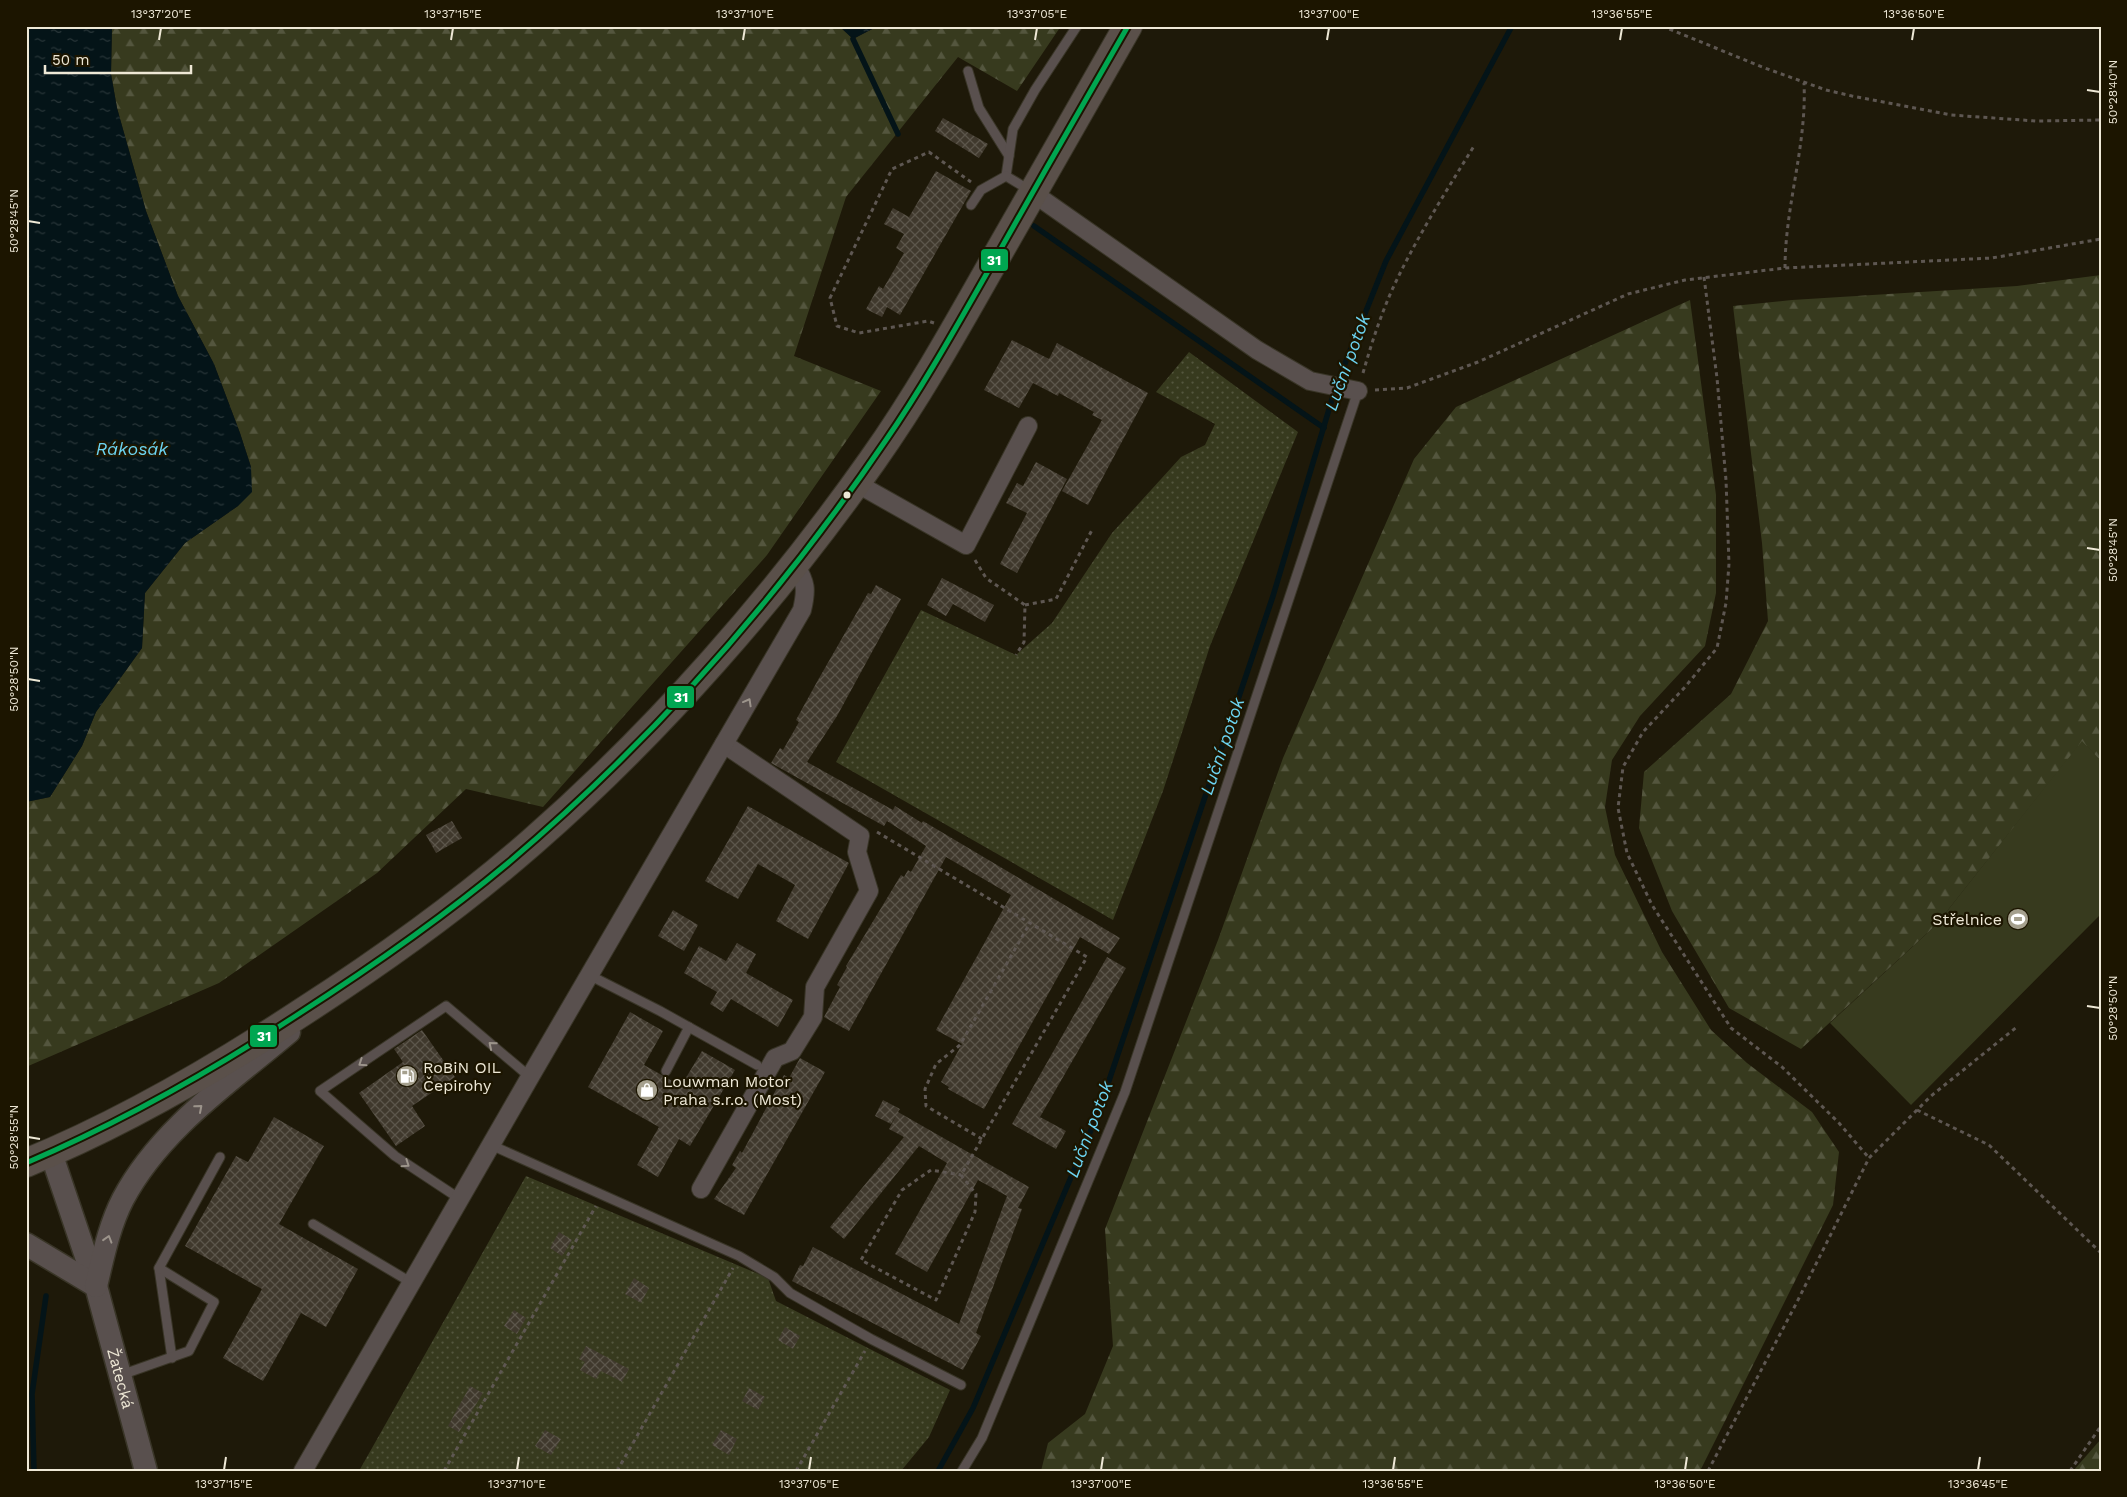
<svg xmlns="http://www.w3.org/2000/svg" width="2127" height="1497" font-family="'Work Sans',sans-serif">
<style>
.green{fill:#373a1e}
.forest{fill:url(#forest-firs)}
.garden{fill:url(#garden-dots)}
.water{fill:url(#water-ripples)}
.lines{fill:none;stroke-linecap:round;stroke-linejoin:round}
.stream{stroke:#041418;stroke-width:5.5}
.building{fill:url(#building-cross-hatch)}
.service-casing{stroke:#393527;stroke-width:11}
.minor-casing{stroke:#393527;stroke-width:20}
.tertiary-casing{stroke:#393527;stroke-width:25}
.primary-casing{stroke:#393527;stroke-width:30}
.path{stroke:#5e5752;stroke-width:3;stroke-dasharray:4 4;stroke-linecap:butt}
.service{stroke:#59504e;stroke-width:9}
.minor{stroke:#59504e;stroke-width:18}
.tertiary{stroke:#59504e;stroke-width:22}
.primary{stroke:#5a504a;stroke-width:28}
.bus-1-casing{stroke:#1c1500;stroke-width:9}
.bus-1{stroke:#00a651;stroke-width:5}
.oneway{stroke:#9c948b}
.ticks{fill:none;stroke:#eee8d6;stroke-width:2}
.bus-dot{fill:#eee8d6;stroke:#1c1500;stroke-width:2}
.labels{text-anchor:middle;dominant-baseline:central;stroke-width:4.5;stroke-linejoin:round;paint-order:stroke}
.poi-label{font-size:16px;fill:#eee8d6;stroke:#1c1500;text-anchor:start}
.street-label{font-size:16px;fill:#eee8d6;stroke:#1c1500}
.water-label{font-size:18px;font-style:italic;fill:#6cd4f1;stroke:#1c1500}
.line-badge{stroke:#1c1500;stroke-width:2}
.badge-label{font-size:14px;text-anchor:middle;font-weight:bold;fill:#fff}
.neatline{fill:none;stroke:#eee8d6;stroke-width:2}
.ticks-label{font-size:12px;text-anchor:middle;fill:#eee8d6}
</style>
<defs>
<pattern id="forest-firs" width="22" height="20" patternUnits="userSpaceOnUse" patternTransform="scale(1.25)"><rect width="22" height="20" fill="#373a1e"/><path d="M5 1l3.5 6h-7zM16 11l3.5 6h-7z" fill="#54563e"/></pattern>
<pattern id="garden-dots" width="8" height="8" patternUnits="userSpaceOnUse" patternTransform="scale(1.25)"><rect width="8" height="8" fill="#373a1e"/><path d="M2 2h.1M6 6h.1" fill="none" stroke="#54563e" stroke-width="1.8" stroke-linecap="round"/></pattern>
<pattern id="water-ripples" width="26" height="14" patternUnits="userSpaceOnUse" patternTransform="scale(1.25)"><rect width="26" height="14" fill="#041418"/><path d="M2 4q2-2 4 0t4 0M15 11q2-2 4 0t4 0" fill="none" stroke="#293639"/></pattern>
<pattern id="building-cross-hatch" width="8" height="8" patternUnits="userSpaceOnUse" patternTransform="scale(1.25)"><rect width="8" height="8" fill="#40392d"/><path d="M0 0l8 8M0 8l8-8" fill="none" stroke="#5c564b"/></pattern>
</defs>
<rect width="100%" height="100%" fill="#1e1909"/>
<path class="green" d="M 2082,740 L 2101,761 L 2101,914 L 1911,1105 L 1830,1023 L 1936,925 Z"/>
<g class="forest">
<path d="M 112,26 L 839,26 L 853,39 L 878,26 L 1061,26 L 1017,91 L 958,57 L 846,197 L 794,356 L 881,391 L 767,555 L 543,807 L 466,789 L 377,873 L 219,983 L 26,1067 L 26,802 L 50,797 L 82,746 L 96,712 L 142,648 L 145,593 L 185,543 L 238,506 L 251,467 L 240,433 L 214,364 L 178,296 L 146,211 L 117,108 L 111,74 Z"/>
<path d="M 2101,275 L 2101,761 L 2082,741 L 1936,925 L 1801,1049 L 1729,1008 L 1672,911 L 1639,828 L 1644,772 L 1731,694 L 1768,621 L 1762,543 L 1733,306 L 1792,300 L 2017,286 Z"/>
<path d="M 1690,300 L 1716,495 L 1716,593 L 1705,646 L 1640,716 L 1612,760 L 1605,807 L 1615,855 L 1662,952 L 1711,1030 L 1747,1063 L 1812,1112 L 1839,1152 L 1833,1205 L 1700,1471 L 1041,1471 L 1048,1443 L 1085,1414 L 1113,1346 L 1105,1229 L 1218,940 L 1283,758 L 1414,459 L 1456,407 Z"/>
<path d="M 2101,1439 L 2101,1471 L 2073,1471 Z"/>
</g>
<g class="garden">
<path d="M 1189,352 L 1298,432 L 1210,646 L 1163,791 L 1113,920 L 836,762 L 921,610 L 1016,655 L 1052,623 L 1112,533 L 1181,457 L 1205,445 L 1215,424 L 1156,392 Z"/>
<path d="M 526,1176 L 768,1278 L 776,1301 L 950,1390 L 929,1437 L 901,1471 L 359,1471 Z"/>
</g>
<g class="water">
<path d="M 26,26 L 112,26 L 111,74 L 117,108 L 146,211 L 178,296 L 214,364 L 240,433 L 251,467 L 252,492 L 238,506 L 185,543 L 145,593 L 142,648 L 96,712 L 82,746 L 50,797 L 26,802 Z"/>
<path d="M 839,26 L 878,26 L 853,39 Z"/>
</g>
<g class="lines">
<g class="stream">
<path d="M 853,39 L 898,134"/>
<path d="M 1034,226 L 1324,428"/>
<path d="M 34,1471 L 32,1394 L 46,1296"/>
<path d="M 938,1471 L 973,1408 L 1097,1116 L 1273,596 L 1336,386 L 1386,261 L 1512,26"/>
</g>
</g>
<g class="building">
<path d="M 943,118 L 988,144 L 979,158 L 935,131 Z"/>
<path d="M 936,171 L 971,191 L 900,315 L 887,307 L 882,317 L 866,309 L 879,286 L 883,289 L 904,253 L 896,248 L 904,234 L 884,224 L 893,208 L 909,217 Z"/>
<path d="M 1012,340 L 1049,359 L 1057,343 L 1148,393 L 1088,505 L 1062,491 L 1102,420 L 1092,415 L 1094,412 L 1059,393 L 1058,396 L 1033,383 L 1019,408 L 984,390 Z"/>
<path d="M 1036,462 L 1067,479 L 1017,573 L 1000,564 L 1027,513 L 1006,503 L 1017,483 L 1023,486 Z"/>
<path d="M 942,578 L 994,605 L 985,622 L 953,604 L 946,616 L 927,605 Z"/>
<path d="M 876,585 L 901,599 L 837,716 L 807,762 L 893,810 L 895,806 L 922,823 L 923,821 L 1120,938 L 1109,954 L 1080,937 L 984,1109 L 948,1089 L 949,1087 L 941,1082 L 962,1044 L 936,1030 L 1011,895 L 946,857 L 849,1031 L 838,1025 L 824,1017 L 840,987 L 837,985 L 847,967 L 846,966 L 901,875 L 904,877 L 908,870 L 911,872 L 926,846 L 887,821 L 884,826 L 771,763 L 780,748 L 783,750 L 799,722 L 796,720 L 818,680 L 868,593 L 871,594 Z"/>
<path d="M 748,806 L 849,863 L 808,939 L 776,921 L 795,885 L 758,864 L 738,899 L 705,881 Z"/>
<path d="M 452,821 L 462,838 L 436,853 L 426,835 Z"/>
<path d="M 673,910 L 698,925 L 684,951 L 658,936 Z"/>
<path d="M 737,943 L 756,954 L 746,973 L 793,1000 L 778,1027 L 731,999 L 723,1012 L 710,1004 L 717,992 L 684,973 L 699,946 L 726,961 Z"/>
<path d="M 1107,957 L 1126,968 L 1040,1117 L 1066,1131 L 1056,1149 L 1012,1124 Z"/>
<path d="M 630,1012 L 663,1031 L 644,1065 L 681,1086 L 702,1051 L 735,1070 L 690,1146 L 679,1139 L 658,1177 L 637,1165 L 659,1127 L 588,1087 Z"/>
<path d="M 422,1030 L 455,1077 L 412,1106 L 425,1126 L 396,1146 L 359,1093 L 403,1062 L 394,1049 Z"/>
<path d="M 800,1058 L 825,1072 L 744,1215 L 714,1199 L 736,1168 L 732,1165 L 740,1151 L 742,1153 L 784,1075 L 789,1078 Z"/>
<path d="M 883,1100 L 900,1109 L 898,1112 L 1029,1187 L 1018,1208 L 1022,1209 L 976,1333 L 981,1336 L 963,1370 L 792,1281 L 800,1265 L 803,1266 L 813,1247 L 959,1324 L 1007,1196 L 978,1180 L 927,1272 L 895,1254 L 947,1163 L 919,1146 L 844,1239 L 830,1227 L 904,1137 L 889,1129 L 897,1114 L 891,1124 L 875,1116 Z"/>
<path d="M 274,1117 L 324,1146 L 279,1224 L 358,1269 L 326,1327 L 301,1313 L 263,1381 L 223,1358 L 262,1289 L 185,1246 L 236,1156 L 248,1162 Z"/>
<path d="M 559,1232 L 572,1240 L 562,1256 L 550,1248 Z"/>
<path d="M 634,1278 L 649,1288 L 641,1303 L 625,1294 Z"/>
<path d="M 514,1310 L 526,1318 L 517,1334 L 504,1326 Z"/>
<path d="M 785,1327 L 800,1336 L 793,1349 L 778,1340 Z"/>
<path d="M 586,1346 L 629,1369 L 622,1382 L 601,1371 L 596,1379 L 580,1370 L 585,1362 L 579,1359 Z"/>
<path d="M 470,1386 L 483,1393 L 459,1432 L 448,1426 Z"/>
<path d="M 749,1388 L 765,1397 L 758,1410 L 742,1401 Z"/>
<path d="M 545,1430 L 561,1439 L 551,1455 L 535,1446 Z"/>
<path d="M 721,1430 L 737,1439 L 729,1455 L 712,1445 Z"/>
</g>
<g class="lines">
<g class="service-casing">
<g id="service">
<path d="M 968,71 L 979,108 L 1009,156"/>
<path d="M 1031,191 L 1006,176 L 1013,129 L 1035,90 L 1077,26"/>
<path d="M 971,205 L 981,190 L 1006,176"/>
<path d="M 589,975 L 660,1011 L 757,1065"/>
<path d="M 666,1071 L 689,1027"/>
<path d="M 491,1145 L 739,1256 L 774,1277 L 790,1293 L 871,1339 L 961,1385"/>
<path d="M 460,1199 L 395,1156 L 320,1091 L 446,1006 L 530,1077"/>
<path d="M 313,1224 L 412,1283"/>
<path d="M 159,1268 L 172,1358"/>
<path d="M 121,1375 L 189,1351 L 214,1302 L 159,1268 L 220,1157"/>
<path d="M 962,1471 L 982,1438 L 1125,1092 L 1358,391"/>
</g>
</g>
<g class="minor-casing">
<g id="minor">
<path d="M 1033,193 L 1257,350 L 1310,381 L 1358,391"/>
<path d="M 856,483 L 966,545 L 1028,426"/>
<path d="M 701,1189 L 775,1058 L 792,1051 L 813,1017 L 815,987 L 869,891 L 857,852 L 860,836 L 724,744"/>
<path d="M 303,1471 L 530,1077 L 802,610 C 807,589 806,583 795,564"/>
</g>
</g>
<g class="tertiary-casing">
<g id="tertiary">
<path id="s1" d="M 51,1153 L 96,1286 L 146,1471"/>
<path d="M 26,1244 L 96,1286"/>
<path d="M 96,1286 C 103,1257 109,1226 123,1199 C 160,1129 230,1082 289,1032"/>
</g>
</g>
<g class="primary-casing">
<path id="primary" d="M 26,1163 C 124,1123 216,1069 304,1011 C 383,960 461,904 532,842 C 658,732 776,597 872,461 C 918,396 956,328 995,259 C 1039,182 1083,104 1128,26"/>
</g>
<g class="path">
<path d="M 1662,26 L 1762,67 L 1826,90 L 1852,96 L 1951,115 L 2036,121 L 2101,120"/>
<path d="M 1785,268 C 1785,206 1807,145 1804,83"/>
<path d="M 1704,277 L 1717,378 L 1726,480 L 1729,564 L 1726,603 L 1717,648 L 1685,687 L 1643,732 L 1623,767 L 1618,808 L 1627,853 L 1652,905 L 1731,1028 L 1782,1067 L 1839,1123 L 1869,1158"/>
<path d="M 934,323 L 928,321 L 859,333 L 837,326 L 830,298 L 892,169 L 929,152 L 971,182"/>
<path d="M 1363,373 C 1371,345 1380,317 1392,290 C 1415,240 1445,193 1474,146"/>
<path d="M 1375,390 L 1407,388 L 1478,362 L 1628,294 L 1685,280 L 1785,268 L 1992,258 L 2101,239"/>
<path d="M 975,560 L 986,578 L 1025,605 L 1024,642 L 1016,655"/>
<path d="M 1025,605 L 1056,599 L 1093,528"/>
<path d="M 877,832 L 1087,957 L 961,1175 L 976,1194 L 975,1212 L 936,1300 L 861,1260 L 902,1190 L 931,1170 L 961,1175"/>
<path d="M 1917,1110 L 1989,1145 L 2101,1253"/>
<path d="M 982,1139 L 926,1106 L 925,1089 L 936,1064 L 960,1045 L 1030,923"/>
<path d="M 444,1471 L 596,1206"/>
<path d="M 617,1471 L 733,1268"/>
<path d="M 796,1471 L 865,1351"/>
<path d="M 1708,1471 L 1797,1302 L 1869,1158 L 1931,1096 L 2018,1026"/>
<path d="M 2070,1471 L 2101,1426"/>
</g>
<use href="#service" class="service"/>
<use href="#minor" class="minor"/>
<use href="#tertiary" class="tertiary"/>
<use href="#primary" class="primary"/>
<g class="bus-1-casing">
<path id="bus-1" d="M 26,1163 C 121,1122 210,1072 297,1015 C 370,968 441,919 508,863 C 652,741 780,596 886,440 C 926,382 960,320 995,259 C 1039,181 1083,104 1128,26"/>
</g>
<use href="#bus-1" class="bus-1"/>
</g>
<defs><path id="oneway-chevron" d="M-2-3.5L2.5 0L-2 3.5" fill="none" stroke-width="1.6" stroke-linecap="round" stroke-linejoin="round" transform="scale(1.25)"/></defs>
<g class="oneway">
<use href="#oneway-chevron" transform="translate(748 702) rotate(-61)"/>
<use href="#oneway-chevron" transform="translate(492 1045) rotate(-140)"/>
<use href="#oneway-chevron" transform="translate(362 1063) rotate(146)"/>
<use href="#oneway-chevron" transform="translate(199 1108) rotate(-41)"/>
<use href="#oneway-chevron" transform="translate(406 1164) rotate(34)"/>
<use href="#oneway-chevron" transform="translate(108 1239) rotate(-73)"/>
</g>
<path class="ticks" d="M 159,40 L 161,28M 451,40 L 453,28M 743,40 L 745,28M 1035,40 L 1037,28M 1327,40 L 1329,28M 1620,40 L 1622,28M 1912,40 L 1914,28M 2087,90 L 2100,92M 28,221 L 40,223M 2087,548 L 2100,550M 28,679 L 40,681M 2087,1006 L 2100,1008M 28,1137 L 40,1139M 224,1470 L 226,1457M 517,1470 L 519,1457M 809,1470 L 811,1457M 1101,1470 L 1103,1457M 1393,1470 L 1395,1457M 1685,1470 L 1687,1457M 1978,1470 L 1980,1457"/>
<defs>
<g id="stadium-disc" transform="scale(1.125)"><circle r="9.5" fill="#a5a08e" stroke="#1c1500"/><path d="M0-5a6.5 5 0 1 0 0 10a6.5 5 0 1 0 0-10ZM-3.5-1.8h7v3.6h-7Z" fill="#fff"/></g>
<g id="fuel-disc" transform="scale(1.125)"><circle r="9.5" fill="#a5a08e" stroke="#1c1500"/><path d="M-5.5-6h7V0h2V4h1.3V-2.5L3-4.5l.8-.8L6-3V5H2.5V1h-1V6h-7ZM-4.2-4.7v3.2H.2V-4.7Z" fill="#fff"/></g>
<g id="shop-disc" transform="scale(1.125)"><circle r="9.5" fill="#a5a08e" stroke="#1c1500"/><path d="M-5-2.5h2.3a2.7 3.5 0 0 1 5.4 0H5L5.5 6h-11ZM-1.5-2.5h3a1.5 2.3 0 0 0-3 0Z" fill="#fff"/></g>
</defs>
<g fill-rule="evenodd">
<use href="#stadium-disc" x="2018" y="919"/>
<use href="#fuel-disc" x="407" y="1076"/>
<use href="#shop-disc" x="647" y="1090"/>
</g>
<circle class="bus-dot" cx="847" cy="495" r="4.5"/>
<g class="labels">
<g class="poi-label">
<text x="2002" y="919" text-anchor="end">Střelnice</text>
<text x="423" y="1067">RoBiN OIL<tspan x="423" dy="18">Čepirohy</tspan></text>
<text x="663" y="1081">Louwman Motor<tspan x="663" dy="18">Praha s.r.o. (Most)</tspan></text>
</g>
<g class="street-label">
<text stroke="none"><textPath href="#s1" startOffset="236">Žatecká</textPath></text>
</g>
<g class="water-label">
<text transform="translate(1347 362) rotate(-70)">Luční potok</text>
<text x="132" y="448">Rákosák</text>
<text transform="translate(1222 746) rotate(-71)">Luční potok</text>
<text transform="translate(1089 1129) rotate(-69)">Luční potok</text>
</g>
</g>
<g class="line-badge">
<rect x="980" y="248" width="29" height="24" rx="5" fill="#00a651"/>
<rect x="666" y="685" width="29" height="24" rx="5" fill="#00a651"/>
<rect x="249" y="1024" width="29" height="24" rx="5" fill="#00a651"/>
</g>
<g class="badge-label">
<text x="994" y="265">31</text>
<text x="681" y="702">31</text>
<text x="264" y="1041">31</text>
</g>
<rect width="2127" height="1497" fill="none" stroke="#1c1500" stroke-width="55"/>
<path d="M45 65v8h146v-8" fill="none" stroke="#eee8d6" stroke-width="2.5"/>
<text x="52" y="65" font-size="15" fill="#eee8d6" stroke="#1c1500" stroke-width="4" paint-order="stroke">50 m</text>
<rect x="28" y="28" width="2072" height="1442" class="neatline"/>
<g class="ticks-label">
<text x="161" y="18">13°37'20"E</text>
<text x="453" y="18">13°37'15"E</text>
<text x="745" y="18">13°37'10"E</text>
<text x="1037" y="18">13°37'05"E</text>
<text x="1329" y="18">13°37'00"E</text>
<text x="1622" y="18">13°36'55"E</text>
<text x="1914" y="18">13°36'50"E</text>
<text transform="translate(2113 92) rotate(-90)" y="4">50°28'40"N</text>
<text transform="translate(14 221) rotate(-90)" y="4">50°28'45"N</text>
<text transform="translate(2113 550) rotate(-90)" y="4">50°28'45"N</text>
<text transform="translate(14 679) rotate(-90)" y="4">50°28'50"N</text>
<text transform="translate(2113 1008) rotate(-90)" y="4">50°28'50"N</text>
<text transform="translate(14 1137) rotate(-90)" y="4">50°28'55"N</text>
<text x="224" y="1488">13°37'15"E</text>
<text x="517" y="1488">13°37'10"E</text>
<text x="809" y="1488">13°37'05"E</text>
<text x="1101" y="1488">13°37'00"E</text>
<text x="1393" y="1488">13°36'55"E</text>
<text x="1685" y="1488">13°36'50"E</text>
<text x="1978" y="1488">13°36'45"E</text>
</g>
</svg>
